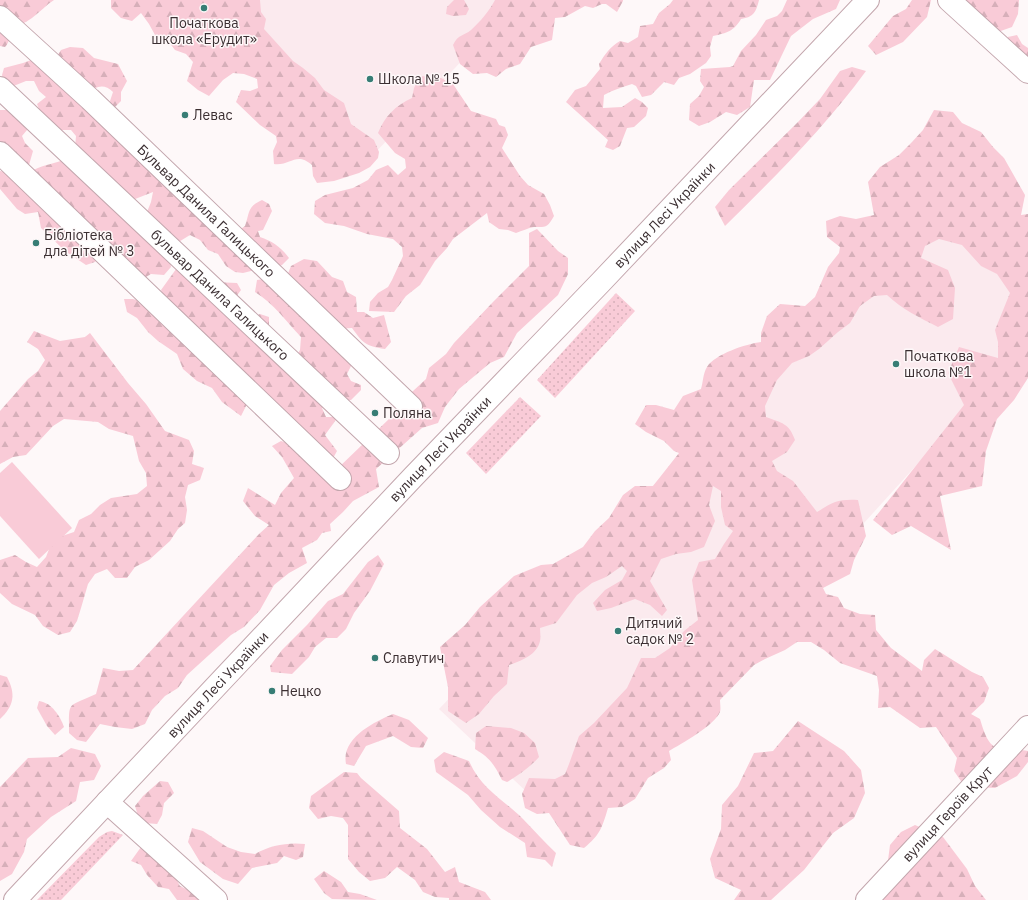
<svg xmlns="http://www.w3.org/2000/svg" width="1028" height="900" font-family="'IBM Plex Sans',sans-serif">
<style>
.built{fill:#fbeaee}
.grass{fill:url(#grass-dots)}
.forest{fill:url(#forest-firs)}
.garden{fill:#f9cbd7}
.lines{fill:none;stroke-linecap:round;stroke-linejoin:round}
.minor-casing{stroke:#c3a6ad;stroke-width:24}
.major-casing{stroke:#c3a6ad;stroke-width:24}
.minor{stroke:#fff;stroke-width:22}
.major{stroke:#fff;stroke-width:22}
.poi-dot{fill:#377d75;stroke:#fef8f9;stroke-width:1.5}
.labels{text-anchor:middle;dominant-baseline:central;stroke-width:3;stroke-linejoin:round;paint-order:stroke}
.poi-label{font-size:14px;fill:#3b2f32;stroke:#fef8f9;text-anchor:start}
.street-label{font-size:14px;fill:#3b2f32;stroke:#fef8f9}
</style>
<defs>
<pattern id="grass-dots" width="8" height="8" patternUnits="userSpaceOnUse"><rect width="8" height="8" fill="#f9cbd7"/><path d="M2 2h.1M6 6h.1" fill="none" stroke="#d6afb9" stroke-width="1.8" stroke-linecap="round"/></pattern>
<pattern id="forest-firs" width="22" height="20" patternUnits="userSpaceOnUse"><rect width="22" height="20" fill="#f9cbd7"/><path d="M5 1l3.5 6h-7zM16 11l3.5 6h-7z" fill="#d6afb9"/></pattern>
</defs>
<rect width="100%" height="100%" fill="#fef8f9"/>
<g class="built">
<path d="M 190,0 L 519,0 L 374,154 Z"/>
<path d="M 937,196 L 1028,281 L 1028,342 L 835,555 L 723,429 Z"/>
<path d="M 687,450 L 796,553 L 549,813 L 439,709 Z"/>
</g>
<g class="grass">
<path d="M 616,293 L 635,311 L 555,398 L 537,380 Z"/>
<path d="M 520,397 L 541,416 L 486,474 L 466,453 Z"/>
<path d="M 112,831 L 123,835 L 61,900 L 37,900 L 99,837 L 107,832 Z"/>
</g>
<g class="forest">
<path d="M 0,0 L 54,0 C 46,5 40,12 32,18 C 25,23 17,26 12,33 C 9,38 9,43 5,47 L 0,46 Z"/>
<path d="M 111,0 L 260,0 L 261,12 L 266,19 L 264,29 L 293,61 L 303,68 L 315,78 L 324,90 L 344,103 L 351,124 L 374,140 L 379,152 L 378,158 L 370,167 L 359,173 L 334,181 L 317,183 L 313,176 L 312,165 C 296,151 291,166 274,164 L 273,151 L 277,142 L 276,136 L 260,125 L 236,102 L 241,90 L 250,91 L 258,88 L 257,79 L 244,74 L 233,73 L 223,80 L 209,96 L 198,90 L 187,81 L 193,62 L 186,54 L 175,50 L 165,37 L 155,35 L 149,24 L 141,13 L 132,21 L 121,18 L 111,8 Z"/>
<path d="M 454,0 L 464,0 L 469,9 L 466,15 L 453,16 L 446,14 L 447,7 Z"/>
<path d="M 495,0 L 623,0 L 623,1 L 617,12 L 606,4 L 602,4 L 593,8 L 585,6 L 565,17 L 555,18 L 552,40 L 531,47 L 520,64 L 506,69 L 496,77 L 487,73 L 473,74 L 460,64 L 453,45 C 458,34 464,36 471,30 C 480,22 490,10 495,0 Z"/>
<path d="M 673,0 L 759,0 C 756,12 754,17 741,19 C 734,31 727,33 713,36 L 710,47 L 711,56 L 706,63 L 690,74 L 679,78 L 674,85 L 664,82 L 651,95 L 642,97 L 636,86 L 632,84 C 623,87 613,90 604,95 L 603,108 L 622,107 L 635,98 L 642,102 L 648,108 L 646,116 L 634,127 L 627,128 L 620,146 L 613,150 L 605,147 L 608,140 L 566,102 L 575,90 L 586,86 L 600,69 L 599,64 C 605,54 610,47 620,41 L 628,43 L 638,37 L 640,26 L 653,24 L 659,13 L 670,4 Z"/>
<path d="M 787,0 L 840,0 L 836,9 L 813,19 L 791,36 L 770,80 L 754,80 L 750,107 L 737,115 L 726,112 L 710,122 L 699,126 L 689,120 L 690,104 L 699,96 L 704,87 L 700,81 L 701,69 L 730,67 L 733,66 L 741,51 L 756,35 L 766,20 L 777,16 L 782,11 Z"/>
<path d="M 912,0 L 931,0 L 927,17 L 903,42 L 876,55 L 868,46 L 893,16 L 906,9 Z"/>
<path d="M 965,0 L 1019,0 L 1018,14 L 1012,27 L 995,33 L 964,7 Z"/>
<path d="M 1017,35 L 1022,44 L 1028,48 L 1028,69 L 1007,49 L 1008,37 Z"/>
<path d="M 70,47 L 83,48 L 94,58 L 118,64 L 127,81 L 121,92 L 121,101 L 113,109 L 110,101 L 113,92 C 104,83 96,86 87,94 L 238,231 L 245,226 C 250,212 247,207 262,200 L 269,204 L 272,211 L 263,230 L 258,231 L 260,237 C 272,241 281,247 289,258 L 282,265 L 274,269 L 264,263 L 251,271 L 243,273 L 235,272 L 226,266 L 218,254 L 208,250 L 200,240 L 190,235 L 177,243 L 147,212 L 151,202 L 153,192 L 130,201 L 104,181 L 92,158 L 85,155 L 75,148 L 76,136 L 71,130 L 61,130 L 42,116 L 37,104 L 46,97 L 39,91 L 34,81 L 26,81 L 11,87 L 4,83 L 2,75 L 4,68 L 23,63 L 31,60 L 54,61 L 61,50 Z"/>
<path d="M 852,67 L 866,71 C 825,127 775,177 725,226 L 715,207 L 729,190 L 798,122 L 820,99 L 840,71 Z"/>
<path d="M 420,76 L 441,78 L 453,84 L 471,111 L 496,119 L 499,125 L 505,127 L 508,135 L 502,148 L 520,176 L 528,185 L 544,194 L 550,205 L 554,216 C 547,228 547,227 534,227 C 528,228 522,231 516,233 L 508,230 L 499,229 L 489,222 L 487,213 L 453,239 L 447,248 L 435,261 L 420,285 L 406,296 L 394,312 L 369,311 L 370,302 L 378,293 L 388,287 L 392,280 L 403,256 L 402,247 L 393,239 L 367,234 L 344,226 L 325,223 L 314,214 L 315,201 L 325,195 L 353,188 L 368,180 L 376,170 L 388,165 L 398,175 L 406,168 L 405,159 L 395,153 L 378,133 C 385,116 395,106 412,98 L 414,88 Z"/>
<path d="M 0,110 L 15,110 L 32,124 L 22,136 L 25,143 L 33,151 L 29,165 L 22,166 L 0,159 Z"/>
<path d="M 934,110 L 953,112 L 962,123 L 981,132 L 993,147 L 1004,158 L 1025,195 L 1021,215 L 1028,214 L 1028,378 L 1014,400 L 997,419 L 986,451 L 982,486 L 940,496 L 951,550 L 911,526 L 892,535 L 873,520 L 964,405 L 948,373 L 959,347 L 998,358 L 998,342 L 995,330 L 1010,293 L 997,274 L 981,266 L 962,245 L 939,239 L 925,246 L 921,258 L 948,270 L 955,288 L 953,319 L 938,327 C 920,318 902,309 887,295 L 874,296 L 860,306 L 850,323 L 838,332 L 819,349 L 809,356 L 792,363 L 777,380 L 765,406 L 766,417 C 782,423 789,423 795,440 L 787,452 L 772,461 L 777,471 L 793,481 L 817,512 C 833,502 838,499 858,500 L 866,536 L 854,560 L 850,574 L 823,588 L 826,594 L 838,597 L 844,608 L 860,614 L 875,615 L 876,630 L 891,648 L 922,671 L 924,660 L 935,649 L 972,672 L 983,677 L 989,688 L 984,702 L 971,714 L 980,719 C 985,735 989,751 1009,751 C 1016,752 1021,749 1028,751 L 1028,762 L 1017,776 L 995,788 L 977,787 L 963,784 L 954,771 L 957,758 L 936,727 L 920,728 L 890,707 L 878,708 L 879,690 L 877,676 L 840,663 L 824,650 L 811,642 L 797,642 L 785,650 L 765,659 L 754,665 L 720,700 C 720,703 721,709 720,712 C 715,725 681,744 669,751 L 671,760 L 664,768 L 648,778 L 635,799 L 622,807 L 608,808 C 602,828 600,835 584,848 L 570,845 L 549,813 L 537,814 L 525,808 L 522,794 L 529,778 L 555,779 L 565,774 L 569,764 L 579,736 L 594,723 L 627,688 L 641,658 L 655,658 L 670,648 L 684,631 L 698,620 L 692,580 L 699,562 L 715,559 L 724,544 L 733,531 L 725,525 L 721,507 L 721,491 L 713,486 L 709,505 L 715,521 L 704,547 L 691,552 L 676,554 L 661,559 L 650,581 L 667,610 L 662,616 L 650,605 L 635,599 L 611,608 L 597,611 L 593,603 L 605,590 L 622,580 L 627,571 L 622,566 L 606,577 L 592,583 L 577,595 L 556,623 L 540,628 C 540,632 541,637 540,641 C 537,655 521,661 509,665 L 507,684 L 494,696 L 479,714 L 466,723 L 448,711 L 448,687 L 440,647 L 465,625 L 480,607 L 514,576 L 541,565 L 553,564 L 583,547 L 595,531 L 609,518 L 623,495 L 635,486 L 653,486 L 679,453 L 674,451 L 664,441 L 646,432 L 635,424 L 646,405 L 656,405 L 674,410 L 683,396 L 701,389 C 703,383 703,373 707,367 C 715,354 746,344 761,342 L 761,333 L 767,316 L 780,304 L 805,306 L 815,297 L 828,267 L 839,253 L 840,247 L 827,237 L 826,221 L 840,216 L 856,219 L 874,215 L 868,182 L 880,167 L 899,155 L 912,142 L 923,130 Z"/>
<path d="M 63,160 L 169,252 L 171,267 L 164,275 L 151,274 L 139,281 L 30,172 C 41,165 50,165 63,160 Z"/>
<path d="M 0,171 L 5,172 L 99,255 L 95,262 L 86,265 L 65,251 L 41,228 L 38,212 L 25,214 L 17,209 L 0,189 Z"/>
<path d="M 537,229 L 558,251 L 568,258 L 568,274 L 558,295 L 517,333 L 504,357 L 490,363 L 459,389 L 445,407 L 438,423 L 422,428 L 376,469 L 379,487 L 353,501 L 343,512 L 330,524 L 331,531 L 322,533 L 317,540 L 302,548 L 307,563 L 289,573 L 274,585 L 260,610 L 244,627 L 231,635 L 187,675 L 178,688 L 165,696 L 152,710 L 145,724 L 132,729 L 115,727 L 100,724 L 86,742 L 77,740 L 69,733 C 69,699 67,708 96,694 L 103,668 L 119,671 L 133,670 L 259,534 L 269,525 L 255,516 L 243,501 L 248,488 L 275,505 L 281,493 L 294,478 L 282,457 L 272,446 L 281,441 L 299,447 L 336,470 L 389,419 L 398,407 L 413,391 L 426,379 L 429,368 L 446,354 L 454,343 L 493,302 L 529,266 L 529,233 Z"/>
<path d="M 304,259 L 317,261 L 332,277 L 343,281 L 347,292 L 356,297 L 357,312 L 364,312 L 373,318 L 384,315 L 391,342 L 385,349 C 365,346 363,343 352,328 L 337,329 L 353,362 L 347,374 L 351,381 L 361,385 L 361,390 L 351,400 L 334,401 L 322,408 L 326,417 L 338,417 L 325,435 L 337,451 L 331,462 L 165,298 L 161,290 L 179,265 L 215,282 L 237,283 L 241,290 L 233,301 L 220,308 L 223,314 L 231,320 L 251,318 L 260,314 L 269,317 L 269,325 L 257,336 L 296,357 L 300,350 L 301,337 C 286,321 274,304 255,292 L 257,280 L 287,276 L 291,266 Z"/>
<path d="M 124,299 L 133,299 L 143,302 L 247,404 L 241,416 L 222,402 L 212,388 L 197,381 L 183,369 L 177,354 L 158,341 L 148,332 L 137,318 L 127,312 Z"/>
<path d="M 34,331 L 60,341 L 85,337 L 90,333 L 128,383 L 146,404 L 165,431 L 189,440 L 194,451 L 192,464 L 204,468 L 200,480 L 188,485 L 185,497 L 187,510 L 185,523 L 178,529 L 170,541 L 149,560 L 135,567 L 127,578 L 115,578 L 107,569 L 95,574 L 88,584 L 81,608 L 77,621 L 70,632 L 58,635 L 43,626 L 35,615 L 12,604 L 0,593 L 0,560 L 15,555 L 26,562 L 37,567 L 46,557 L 51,544 L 62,536 L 74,532 L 79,520 L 91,514 L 100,505 L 111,498 L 137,494 L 147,486 L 146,473 L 139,461 L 133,436 L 109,429 L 98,422 L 64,419 L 53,426 L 26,455 L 13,457 L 0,464 L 0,411 L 28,379 L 38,371 L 45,360 L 38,349 L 27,342 Z"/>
<path d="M 378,555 L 384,564 L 370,591 L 354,613 L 346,629 L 337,638 L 326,638 L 315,647 L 309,657 L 292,674 L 271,672 L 270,666 L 282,650 L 307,625 L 328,601 L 343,594 L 368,562 Z"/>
<path d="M 0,675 L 7,677 C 16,694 14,706 0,719 Z"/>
<path d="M 39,701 C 52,703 60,716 64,727 L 55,735 L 47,726 L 37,708 Z"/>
<path d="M 393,714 L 409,720 L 428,738 L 423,748 L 411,747 L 393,736 L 366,746 L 354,766 L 346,764 C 341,738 374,722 393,714 Z"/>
<path d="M 798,721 L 844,751 L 861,770 L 865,793 L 854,818 L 833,833 L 804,870 L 771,900 L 734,900 L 741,890 L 715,878 L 710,859 L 721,829 L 722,805 L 738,786 L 754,753 L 773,751 Z"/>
<path d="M 486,726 L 511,728 L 524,733 L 535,743 L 539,757 C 529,768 519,775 507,782 L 502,780 C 494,764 490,758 475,749 L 476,733 Z"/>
<path d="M 71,748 L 95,754 L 101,766 L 94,780 L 80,782 L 76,801 L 51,817 L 27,839 L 24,852 L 12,874 L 0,881 L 0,787 L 28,758 L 58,757 Z"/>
<path d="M 444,752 L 469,761 C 481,789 503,799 523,819 C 534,830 544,842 556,853 L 552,867 L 545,860 L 527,857 L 525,843 L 500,827 L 481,810 L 468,795 L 436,772 L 434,760 Z"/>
<path d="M 344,772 L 357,773 L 361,778 L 399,811 L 400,828 L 427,849 L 445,872 L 455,867 L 459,882 L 485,892 L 491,900 L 449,900 L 449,898 L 435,897 L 423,892 L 415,880 L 397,867 L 385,878 L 370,881 L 359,872 L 348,859 L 348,825 L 343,818 L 331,816 L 318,819 L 309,808 L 311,796 Z"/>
<path d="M 160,781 L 168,782 L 174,793 L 164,803 L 162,815 L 157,824 L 145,823 L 139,819 L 135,806 L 143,796 Z"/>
<path d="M 915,825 L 943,837 L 967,869 L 975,886 L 986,900 L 868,900 L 887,868 L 890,845 L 901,832 Z"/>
<path d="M 192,828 L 203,831 L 227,847 L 241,852 L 255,854 C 270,845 289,842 305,844 L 303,857 L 296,860 L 284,856 L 277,863 L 252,868 L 238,884 L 223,879 L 200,862 L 188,842 Z"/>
<path d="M 141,847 L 174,875 L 180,886 L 194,893 L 202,900 L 177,900 L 169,889 L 158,887 L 147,875 L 141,865 L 131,861 Z"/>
<path d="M 324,871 L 341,882 L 348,892 L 360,894 L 377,900 L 332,899 L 324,893 L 314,879 Z"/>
</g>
<path class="garden" d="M 12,462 L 72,528 L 39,559 L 0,516 L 0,473 Z"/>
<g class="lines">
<g class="minor-casing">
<g id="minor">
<path d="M 949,0 L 1028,72"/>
<path id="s1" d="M 0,17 L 90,99 L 411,407"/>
<path id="s2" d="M 0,88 L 388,453"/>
<path d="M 0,153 L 340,479"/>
<path d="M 107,802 L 216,900"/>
<path id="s3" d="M 867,900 L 1028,727"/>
</g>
</g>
<g class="major-casing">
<g id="major">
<path id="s4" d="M 15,900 L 413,477 L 600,283 L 868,0"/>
</g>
</g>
<use href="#minor" class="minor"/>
<use href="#major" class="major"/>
</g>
<g class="poi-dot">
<circle cx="204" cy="8" r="4"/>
<circle cx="370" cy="79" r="4"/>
<circle cx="185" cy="115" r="4"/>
<circle cx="36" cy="243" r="4"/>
<circle cx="896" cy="364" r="4"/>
<circle cx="375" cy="413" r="4"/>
<circle cx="618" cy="631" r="4"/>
<circle cx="375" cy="658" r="4"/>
<circle cx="272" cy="691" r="4"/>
</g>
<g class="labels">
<g class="poi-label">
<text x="204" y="23" text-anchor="middle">Початкова<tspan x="204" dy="16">школа «Ерудит»</tspan></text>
<text x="378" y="79">Школа № 15</text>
<text x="193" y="115">Левас</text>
<text x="44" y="235">Бібліотека<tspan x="44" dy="16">дла дітей № 3</tspan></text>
<text x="904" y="356">Початкова<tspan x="904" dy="16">школа №1</tspan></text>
<text x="383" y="413">Поляна</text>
<text x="626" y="623">Дитячий<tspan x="626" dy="16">садок № 2</tspan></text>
<text x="383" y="658">Славутич</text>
<text x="280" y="691">Нецко</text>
</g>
<g class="street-label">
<text stroke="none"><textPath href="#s1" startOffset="283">Бульвар Данила Галицького</textPath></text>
<text stroke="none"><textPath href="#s4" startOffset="944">вулиця Лесі Українки</textPath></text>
<text stroke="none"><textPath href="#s2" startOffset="302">бульвар Данила Галицького</textPath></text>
<text stroke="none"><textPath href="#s4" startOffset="620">вулиця Лесі Українки</textPath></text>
<text stroke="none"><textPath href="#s4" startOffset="296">вулиця Лесі Українки</textPath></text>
<text stroke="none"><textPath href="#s3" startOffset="118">вулиця Героїв Крут</textPath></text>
</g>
</g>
</svg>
